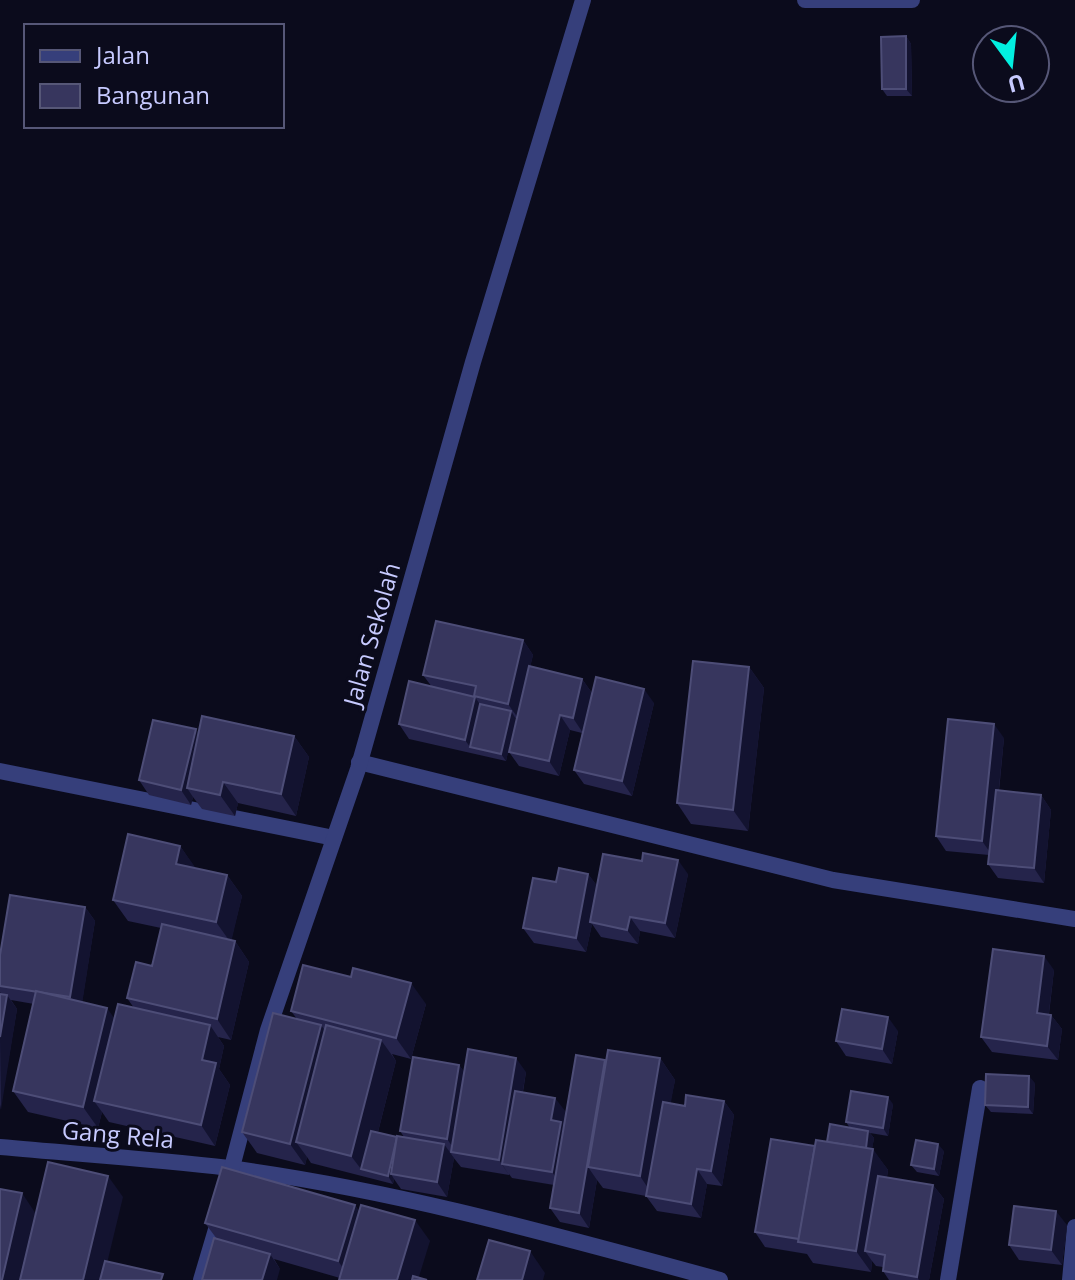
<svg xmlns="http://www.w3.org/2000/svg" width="1075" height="1280" font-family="'Open Sans',sans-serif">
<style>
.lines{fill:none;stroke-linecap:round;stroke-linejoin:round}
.minor{stroke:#363f7b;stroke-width:16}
.wall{fill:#25244b}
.shaded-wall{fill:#131330}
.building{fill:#37365e;stroke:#4d4d77;stroke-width:2}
.labels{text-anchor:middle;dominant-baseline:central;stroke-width:6;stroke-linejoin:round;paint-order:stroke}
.street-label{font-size:24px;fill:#c7caff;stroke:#0b0b1c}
</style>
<rect width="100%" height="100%" fill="#0b0b1c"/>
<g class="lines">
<g class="minor">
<path d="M 805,0 L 912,0"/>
<path d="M 359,762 L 833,880 L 1075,919"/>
<path d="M 0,771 L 334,838"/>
<path d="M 0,1147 C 76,1154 153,1159 229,1168 C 396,1190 558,1236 720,1280"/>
<path d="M 226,1190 L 268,1030 L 358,769 L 473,362 L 583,0"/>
<path d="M 201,1280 L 220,1216"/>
<path d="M 948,1280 L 980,1088"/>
<path d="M 1070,1280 L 1075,1227"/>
</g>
</g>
<g class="wall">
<path d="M 906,36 L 911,44 L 912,96 L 887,96 L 882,89 Z"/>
<path d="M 523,640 L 533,655 L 530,667 L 582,679 L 592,693 L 654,703 L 632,796 L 584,784 L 574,770 L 582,733 L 570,730 L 559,776 L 519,766 L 509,752 L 517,718 L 515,718 L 506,761 L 409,739 L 399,724 L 432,687 L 423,675 Z"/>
<path d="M 749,667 L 764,688 L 748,831 L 691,824 L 677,803 Z"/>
<path d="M 198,734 L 294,736 L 309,757 L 296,816 L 238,803 L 235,816 L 202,809 L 193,797 L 191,805 L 149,795 L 139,780 Z"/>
<path d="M 1004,738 L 999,791 L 1041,795 L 1051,810 L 1044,883 L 998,878 L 988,864 L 989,855 L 946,851 L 936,836 Z"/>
<path d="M 180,846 L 195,868 L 227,875 L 242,896 L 231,940 L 235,941 L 249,962 L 231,1040 L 218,1037 L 224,1046 L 219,1069 L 230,1085 L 215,1146 L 109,1122 L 102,1112 L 98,1128 L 28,1112 L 13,1091 L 34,1004 L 11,1000 L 17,1009 L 0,1110 L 0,994 L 1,994 L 0,992 L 0,955 L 85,907 L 95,921 L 82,1002 L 114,1018 L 134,1008 L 127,998 L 152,966 L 161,928 L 128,921 L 113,900 Z"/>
<path d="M 588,874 L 597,886 L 688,874 L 675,938 L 640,931 L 638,944 L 601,937 L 592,924 L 586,952 L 534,943 L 523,928 L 556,882 Z"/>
<path d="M 1054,970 L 1049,1014 L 1051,1015 L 1062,1029 L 1058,1060 L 992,1052 L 981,1037 Z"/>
<path d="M 426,1004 L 411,1059 L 392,1054 L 396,1061 L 378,1132 L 397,1137 L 404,1137 L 400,1131 L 459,1065 L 464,1072 L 526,1072 L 523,1092 L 566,1112 L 564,1127 L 606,1062 L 660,1058 L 675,1080 L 670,1104 L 685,1106 L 724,1101 L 734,1115 L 722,1186 L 707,1184 L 701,1218 L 657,1211 L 646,1196 L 603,1188 L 597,1180 L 589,1228 L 560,1222 L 550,1208 L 554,1185 L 512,1178 L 509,1174 L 509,1175 L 461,1167 L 449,1152 L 454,1158 L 447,1197 L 401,1189 L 394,1179 L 393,1184 L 311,1163 L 307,1157 L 305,1165 L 257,1153 L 242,1132 L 297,1019 L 291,1011 Z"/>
<path d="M 898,1031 L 892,1064 L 846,1056 L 836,1041 Z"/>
<path d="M 1035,1083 L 1033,1114 L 991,1112 L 985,1105 Z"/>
<path d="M 893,1104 L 888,1136 L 870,1133 L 874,1138 L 872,1149 L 888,1170 L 887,1177 L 933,1185 L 944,1199 L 929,1280 L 889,1280 L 883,1271 L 883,1267 L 876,1266 L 872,1261 L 871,1272 L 813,1263 L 807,1254 L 765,1247 L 755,1232 L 815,1146 L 827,1142 L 850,1128 L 846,1122 Z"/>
<path d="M 944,1151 L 939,1176 L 917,1172 L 911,1165 Z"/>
<path d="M 355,1205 L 359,1212 L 430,1241 L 340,1278 L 274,1259 L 280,1269 L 217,1239 L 205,1223 Z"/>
<path d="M 1067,1225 L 1062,1265 L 1019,1260 L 1009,1245 Z"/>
</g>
<g class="shaded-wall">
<path d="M 906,36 L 911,44 L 912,96 L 906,89 Z"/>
<path d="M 523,640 L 533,655 L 518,718 L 508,704 Z"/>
<path d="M 749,667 L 764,688 L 748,831 L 733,810 Z"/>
<path d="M 582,679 L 592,693 L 583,733 L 573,718 Z"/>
<path d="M 644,689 L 654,703 L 632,796 L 622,781 Z"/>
<path d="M 475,697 L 485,712 L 470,747 L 465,740 Z"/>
<path d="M 511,711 L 516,719 L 506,761 L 501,754 Z"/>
<path d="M 560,715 L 570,730 L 559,776 L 549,761 Z"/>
<path d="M 994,724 L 1004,738 L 992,855 L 982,841 Z"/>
<path d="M 196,729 L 206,744 L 187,788 L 193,797 L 191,805 L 181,790 Z"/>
<path d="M 294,736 L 309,757 L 296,816 L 281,794 Z"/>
<path d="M 223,782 L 238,803 L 235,816 L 220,795 Z"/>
<path d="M 1041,795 L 1051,810 L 1044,883 L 1034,868 Z"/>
<path d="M 180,846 L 195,867 L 190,885 L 176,864 Z"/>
<path d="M 678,860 L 688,874 L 675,938 L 665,923 Z"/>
<path d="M 588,874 L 599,888 L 590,922 L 592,924 L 586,952 L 576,938 Z"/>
<path d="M 227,875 L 242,896 L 231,943 L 216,922 Z"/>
<path d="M 85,907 L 95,921 L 81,1011 L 70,997 Z"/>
<path d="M 630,917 L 640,931 L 638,944 L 627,930 Z"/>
<path d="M 235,941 L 249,962 L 231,1040 L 217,1019 Z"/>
<path d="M 1044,956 L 1054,970 L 1047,1028 L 1037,1013 Z"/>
<path d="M 411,983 L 426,1004 L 411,1059 L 396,1038 Z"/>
<path d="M 7,995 L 17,1009 L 1,1110 L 0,1037 Z"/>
<path d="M 107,1008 L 122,1029 L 94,1101 L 102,1112 L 98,1128 L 83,1107 Z"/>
<path d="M 1051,1015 L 1062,1029 L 1058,1060 L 1047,1046 Z"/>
<path d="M 888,1017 L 898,1031 L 892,1064 L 882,1049 Z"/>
<path d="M 210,1025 L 224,1046 L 219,1069 L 230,1085 L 215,1146 L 201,1125 L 202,1060 Z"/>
<path d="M 321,1025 L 336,1046 L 296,1142 L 307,1157 L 305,1165 L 290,1144 Z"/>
<path d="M 381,1040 L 396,1061 L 368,1171 L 361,1169 L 351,1156 Z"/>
<path d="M 516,1058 L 526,1072 L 510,1165 L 502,1164 L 509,1175 L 499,1160 Z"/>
<path d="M 660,1058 L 675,1080 L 654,1197 L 640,1176 Z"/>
<path d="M 605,1060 L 615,1075 L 588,1167 L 597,1180 L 589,1228 L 579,1213 Z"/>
<path d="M 459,1065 L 470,1079 L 457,1153 L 447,1139 Z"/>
<path d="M 1029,1076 L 1035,1083 L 1033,1114 L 1028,1107 Z"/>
<path d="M 888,1097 L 893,1104 L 888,1136 L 883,1128 Z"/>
<path d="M 555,1098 L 566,1112 L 563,1126 L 571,1137 L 562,1186 L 552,1172 L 551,1120 Z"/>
<path d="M 724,1101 L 734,1115 L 722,1186 L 711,1171 Z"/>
<path d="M 868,1131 L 874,1138 L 870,1163 L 865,1156 Z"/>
<path d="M 398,1137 L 391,1174 L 394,1179 L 393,1184 L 388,1176 Z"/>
<path d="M 444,1144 L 454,1158 L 447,1197 L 437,1182 Z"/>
<path d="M 938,1144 L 944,1151 L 939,1176 L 934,1169 Z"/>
<path d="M 873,1149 L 888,1170 L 874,1253 L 865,1251 L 872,1261 L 871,1272 L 856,1251 Z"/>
<path d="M 697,1169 L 707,1184 L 701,1218 L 691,1204 Z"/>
<path d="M 108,1176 L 123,1197 L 103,1280 L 83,1280 Z"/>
<path d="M 933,1185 L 944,1199 L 929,1280 L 919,1280 L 917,1277 Z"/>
<path d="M 22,1193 L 36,1214 L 21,1280 L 2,1280 Z"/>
<path d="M 355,1205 L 370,1226 L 352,1280 L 338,1261 Z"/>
<path d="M 1056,1211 L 1067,1225 L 1062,1265 L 1051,1250 Z"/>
<path d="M 415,1220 L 430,1241 L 418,1280 L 397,1280 Z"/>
<path d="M 530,1251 L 545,1273 L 543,1280 L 522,1280 Z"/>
<path d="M 270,1254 L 280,1269 L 277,1280 L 262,1280 Z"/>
</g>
<g class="building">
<path d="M 906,36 L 906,89 L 882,89 L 881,37 Z"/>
<path d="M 436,621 L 523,640 L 508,704 L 474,696 L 476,686 L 423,675 Z"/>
<path d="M 693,661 L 749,667 L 733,810 L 677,803 Z"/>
<path d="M 529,666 L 582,679 L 573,718 L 560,715 L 549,761 L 509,752 Z"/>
<path d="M 596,677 L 644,689 L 622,781 L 574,770 Z"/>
<path d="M 409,681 L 475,697 L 465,740 L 399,724 Z"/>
<path d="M 480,704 L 511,711 L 501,754 L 470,747 Z"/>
<path d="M 202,716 L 294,736 L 281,794 L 223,782 L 220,795 L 187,788 Z"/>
<path d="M 948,719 L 994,724 L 982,841 L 936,836 Z"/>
<path d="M 153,720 L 196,729 L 181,790 L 139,780 Z"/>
<path d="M 996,790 L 1041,795 L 1034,868 L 988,864 Z"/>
<path d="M 128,834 L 180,846 L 176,864 L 227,875 L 216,922 L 113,900 Z"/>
<path d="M 643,853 L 678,860 L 665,923 L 630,917 L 627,930 L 590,922 L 603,854 L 642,861 Z"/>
<path d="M 559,868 L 588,874 L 576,938 L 523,928 L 533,878 L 556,882 Z"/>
<path d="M 10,895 L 85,907 L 70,997 L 0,986 L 0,955 Z"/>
<path d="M 162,924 L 235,941 L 217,1019 L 127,998 L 136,962 L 152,966 Z"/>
<path d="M 993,949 L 1044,956 L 1037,1013 L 1051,1015 L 1047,1046 L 981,1037 Z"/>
<path d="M 303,965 L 351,977 L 353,968 L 411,983 L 396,1038 L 291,1011 Z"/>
<path d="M 36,991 L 107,1008 L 83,1107 L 13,1091 Z"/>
<path d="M 0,994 L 7,995 L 0,1037 Z"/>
<path d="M 118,1004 L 210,1025 L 202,1060 L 216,1063 L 201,1125 L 94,1101 Z"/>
<path d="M 842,1009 L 888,1017 L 882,1049 L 836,1041 Z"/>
<path d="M 273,1013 L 321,1025 L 290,1144 L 242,1132 Z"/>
<path d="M 326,1025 L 381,1040 L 351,1156 L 296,1142 Z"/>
<path d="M 468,1049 L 516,1058 L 499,1160 L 451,1152 Z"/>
<path d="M 608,1050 L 660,1058 L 640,1176 L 588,1167 Z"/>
<path d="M 576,1055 L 605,1060 L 579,1213 L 550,1208 Z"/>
<path d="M 413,1057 L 459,1065 L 447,1139 L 400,1131 Z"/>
<path d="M 986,1074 L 1029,1076 L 1028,1107 L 985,1105 Z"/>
<path d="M 515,1091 L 555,1098 L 551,1120 L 561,1122 L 552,1172 L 502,1164 Z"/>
<path d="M 851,1091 L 888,1097 L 883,1128 L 846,1122 Z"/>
<path d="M 686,1095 L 724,1101 L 711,1171 L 697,1169 L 691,1204 L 646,1196 L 663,1102 L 685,1106 Z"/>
<path d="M 830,1124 L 868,1131 L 866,1148 L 827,1142 Z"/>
<path d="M 371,1131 L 397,1137 L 388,1176 L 361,1169 Z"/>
<path d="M 397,1136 L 444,1144 L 437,1182 L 391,1174 Z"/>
<path d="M 771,1139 L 815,1146 L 799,1239 L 755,1232 Z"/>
<path d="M 816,1140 L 873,1149 L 856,1251 L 798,1242 Z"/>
<path d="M 916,1140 L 938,1144 L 934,1169 L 911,1165 Z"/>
<path d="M 48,1162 L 108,1176 L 83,1280 L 20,1280 Z"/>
<path d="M 222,1167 L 355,1205 L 338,1261 L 205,1223 Z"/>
<path d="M 878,1176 L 933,1185 L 917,1277 L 883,1271 L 885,1255 L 865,1251 Z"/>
<path d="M 0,1189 L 22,1193 L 2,1280 L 0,1280 Z"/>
<path d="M 361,1205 L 415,1220 L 397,1280 L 339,1280 Z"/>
<path d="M 1014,1206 L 1056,1211 L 1051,1250 L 1009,1245 Z"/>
<path d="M 214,1238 L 270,1254 L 262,1280 L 202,1280 Z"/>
<path d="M 489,1240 L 530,1251 L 522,1280 L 477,1280 Z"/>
<path d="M 105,1261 L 163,1274 L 161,1280 L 100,1280 Z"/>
<path d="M 413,1276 L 427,1280 L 412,1280 Z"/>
</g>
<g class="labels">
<g class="street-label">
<text transform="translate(371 634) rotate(-74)">Jalan Sekolah</text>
<text transform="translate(118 1134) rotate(5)">Gang Rela</text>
</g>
</g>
<rect x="24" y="24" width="260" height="104" fill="#0b0b1c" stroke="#565777" stroke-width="2"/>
<rect x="40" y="50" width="40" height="12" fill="#363f7b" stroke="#565777" stroke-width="2"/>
<text x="96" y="64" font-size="24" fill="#c7caff">Jalan</text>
<rect x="40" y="84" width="40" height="24" fill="#37365e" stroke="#565777" stroke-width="2"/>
<text x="96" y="104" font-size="24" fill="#c7caff">Bangunan</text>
<g transform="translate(1011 64) rotate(165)"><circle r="38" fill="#0b0b1c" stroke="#565777" stroke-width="2"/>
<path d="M0-6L14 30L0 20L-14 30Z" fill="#02efe0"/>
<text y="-12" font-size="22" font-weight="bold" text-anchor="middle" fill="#c7caff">U</text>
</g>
</svg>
